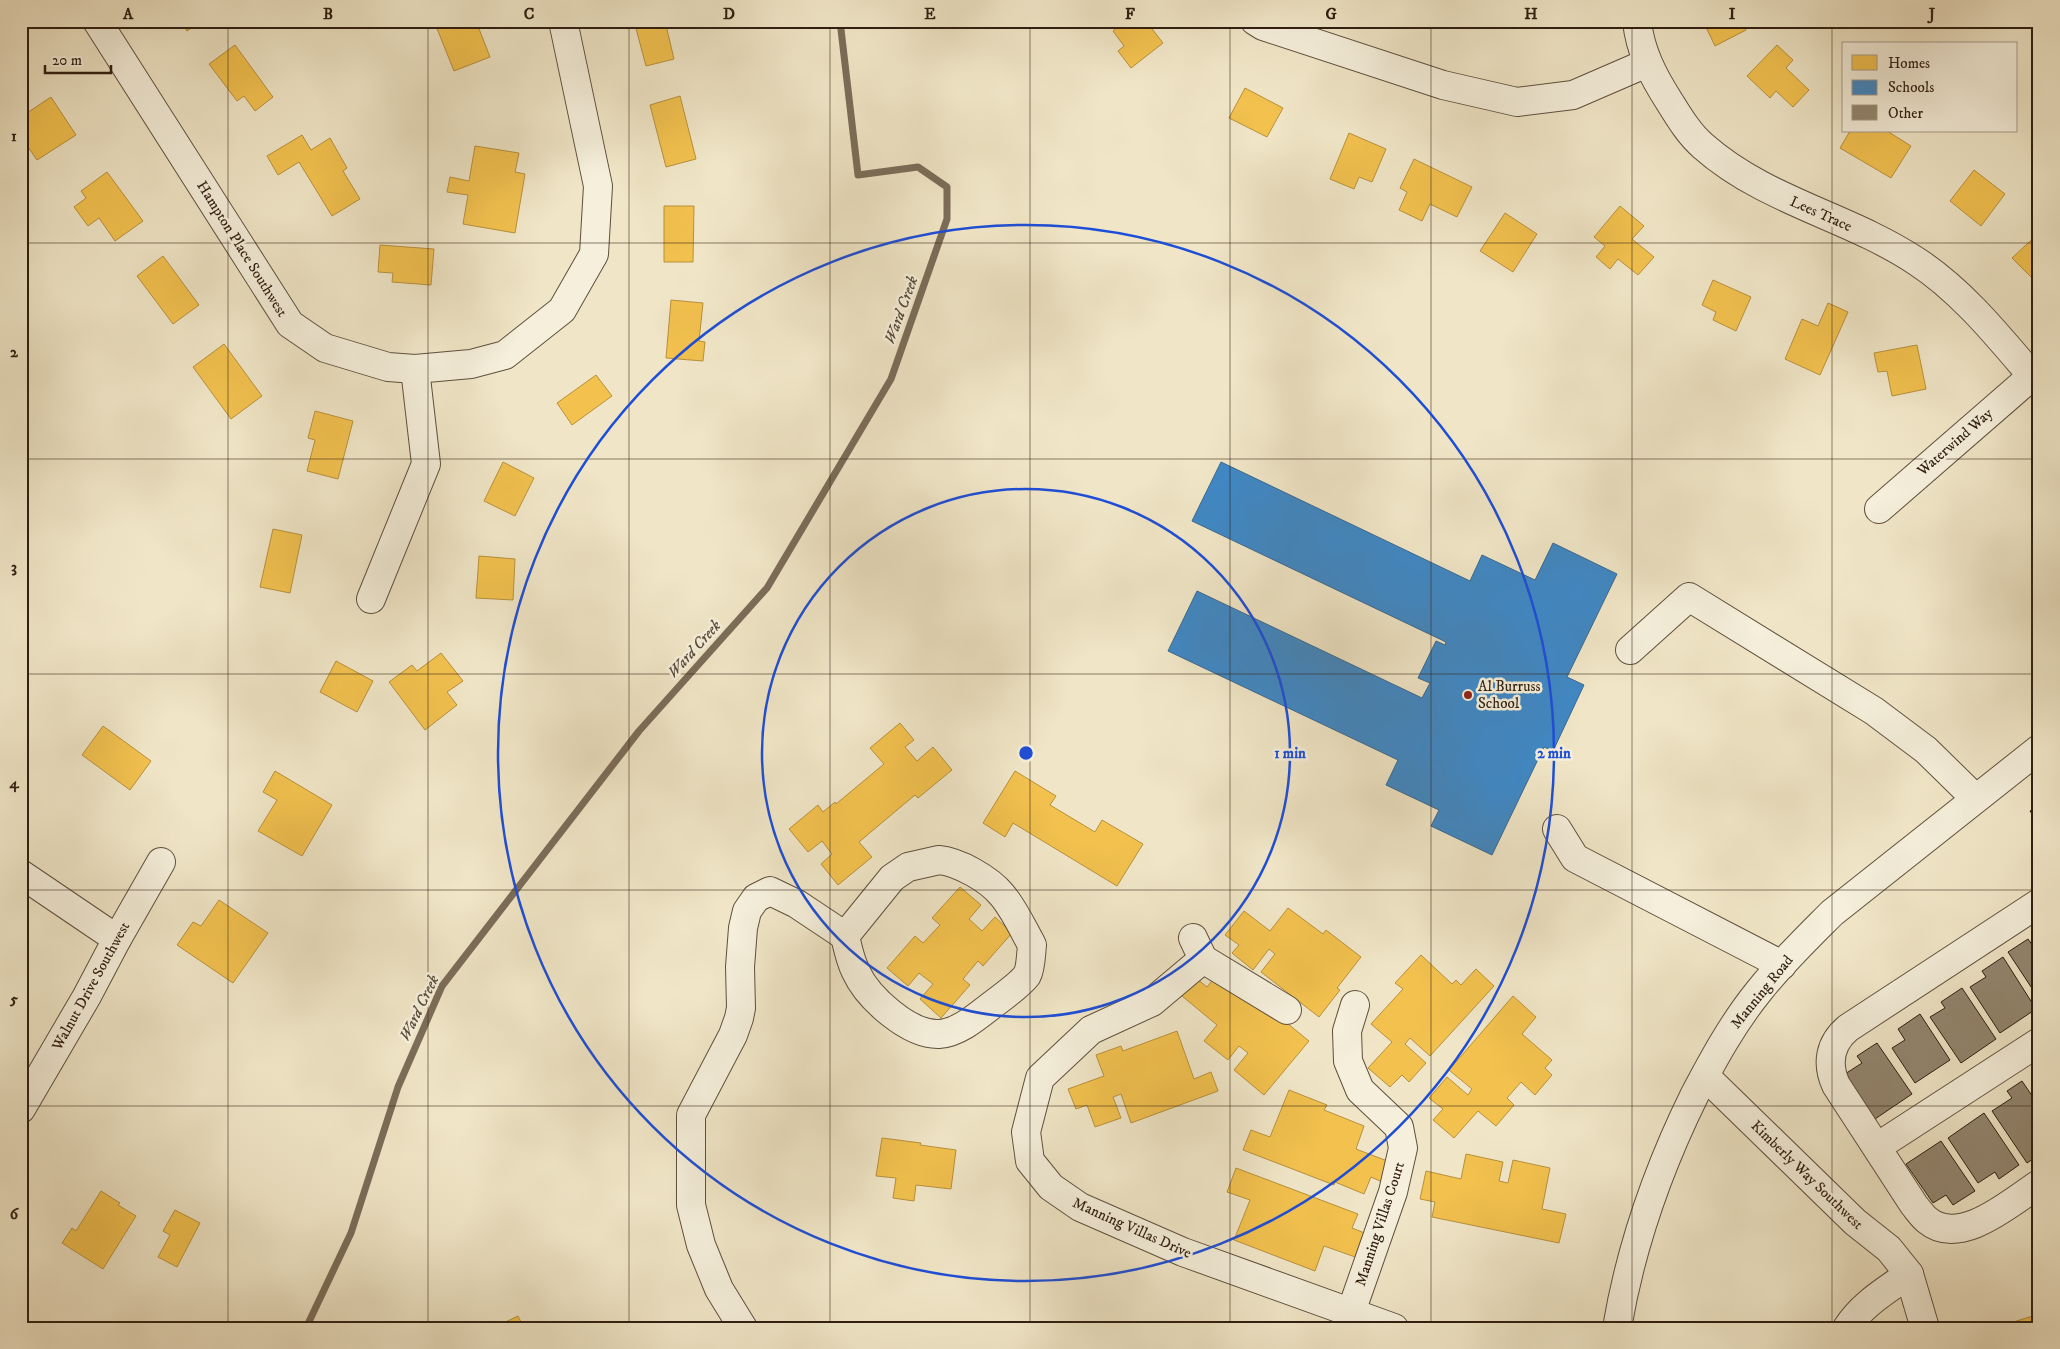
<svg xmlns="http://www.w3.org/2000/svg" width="2060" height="1349" font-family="'IM FELL DW Pica',serif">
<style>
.homes{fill:#f2c14e;stroke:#b8903c}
.schools{fill:#3f88c5;stroke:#3a688f}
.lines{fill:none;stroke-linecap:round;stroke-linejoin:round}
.stream{stroke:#7b6d59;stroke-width:7}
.building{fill:#938670;stroke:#2f1e11}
.minor-casing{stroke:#5f503e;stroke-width:30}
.minor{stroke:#f5efdb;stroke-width:28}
.grid{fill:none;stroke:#2f1e11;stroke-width:1;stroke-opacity:0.55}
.ring{fill:none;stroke:#1d4ed8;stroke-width:2.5}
.poi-dot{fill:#8f2418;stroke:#f5efdb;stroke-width:2}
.labels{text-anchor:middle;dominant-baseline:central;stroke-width:5;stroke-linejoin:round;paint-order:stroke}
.street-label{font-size:15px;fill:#2f1e11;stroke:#f5efdb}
.poi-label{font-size:15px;fill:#2f1e11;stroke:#f5efdb;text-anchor:start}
.water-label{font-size:16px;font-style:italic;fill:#5b4c3b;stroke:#f5efdb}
.centre{fill:#1d4ed8;stroke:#f5efdb;stroke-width:2.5}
.ring-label{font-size:15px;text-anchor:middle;font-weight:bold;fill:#1d4ed8;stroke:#f5efdb;stroke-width:5;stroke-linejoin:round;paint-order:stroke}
.neatline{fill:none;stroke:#2f1e11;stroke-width:2}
.grid-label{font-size:16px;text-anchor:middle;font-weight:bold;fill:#2f1e11}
</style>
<rect width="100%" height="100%" fill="#f0e6c7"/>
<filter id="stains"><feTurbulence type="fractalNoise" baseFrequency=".004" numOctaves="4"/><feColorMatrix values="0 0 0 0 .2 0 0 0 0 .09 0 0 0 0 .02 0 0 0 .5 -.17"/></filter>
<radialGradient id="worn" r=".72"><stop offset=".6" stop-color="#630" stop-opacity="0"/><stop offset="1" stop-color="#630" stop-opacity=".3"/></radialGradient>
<g class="homes">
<path d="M 180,21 L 202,21 L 187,31 Z"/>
<path d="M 434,21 L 476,21 L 490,57 L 454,71 Z"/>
<path d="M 634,21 L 665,21 L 674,59 L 646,66 Z"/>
<path d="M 1126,21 L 1146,21 L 1163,43 L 1131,68 L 1118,51 L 1124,46 L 1113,31 Z"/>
<path d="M 1703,21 L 1741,21 L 1746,30 L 1715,46 Z"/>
<path d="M 235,45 L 273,97 L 255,111 L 244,96 L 237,101 L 209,64 Z"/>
<path d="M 1777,45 L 1793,60 L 1786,68 L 1809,90 L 1793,107 L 1776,91 L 1770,98 L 1747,76 Z"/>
<path d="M 1245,88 L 1283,108 L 1267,137 L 1229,118 Z"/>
<path d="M 680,96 L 696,159 L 666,167 L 650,105 Z"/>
<path d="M 51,97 L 76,135 L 37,160 L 21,137 L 21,117 Z"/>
<path d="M 1850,131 L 1887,131 L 1911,146 L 1891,178 L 1840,148 Z"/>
<path d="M 1349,133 L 1386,149 L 1372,182 L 1359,177 L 1354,189 L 1330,179 Z"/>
<path d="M 302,135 L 311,150 L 330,138 L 347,168 L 343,171 L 360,199 L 332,216 L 299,162 L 278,175 L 267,156 Z"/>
<path d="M 475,146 L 519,153 L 515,172 L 525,174 L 515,233 L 463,224 L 468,195 L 447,192 L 450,177 L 469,181 Z"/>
<path d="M 1414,159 L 1472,187 L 1457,217 L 1430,204 L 1422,221 L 1399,210 L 1407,192 L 1400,188 Z"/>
<path d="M 1974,170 L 2005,194 L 1981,226 L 1950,201 Z"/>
<path d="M 107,172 L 143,221 L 115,241 L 99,218 L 88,226 L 74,207 L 86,198 L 81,191 Z"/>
<path d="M 664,206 L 694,206 L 693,262 L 664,262 Z"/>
<path d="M 1620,206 L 1644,226 L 1632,239 L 1654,257 L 1638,275 L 1618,259 L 1610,269 L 1596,257 L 1605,246 L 1594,237 Z"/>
<path d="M 1505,213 L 1537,234 L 1513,272 L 1480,251 Z"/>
<path d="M 2039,233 L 2039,285 L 2012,258 Z"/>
<path d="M 380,245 L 434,249 L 431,285 L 392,282 L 393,273 L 378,272 Z"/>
<path d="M 163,256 L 199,305 L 173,324 L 137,276 Z"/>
<path d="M 1713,280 L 1751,297 L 1736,331 L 1713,320 L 1716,312 L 1702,305 Z"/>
<path d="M 671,300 L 703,303 L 699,341 L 705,342 L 703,361 L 666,358 Z"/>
<path d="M 1828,303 L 1848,312 L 1820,375 L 1785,359 L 1802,319 L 1818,326 Z"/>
<path d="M 224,344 L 262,396 L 231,419 L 193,367 Z"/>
<path d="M 1917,345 L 1926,389 L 1892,396 L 1887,371 L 1878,372 L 1874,353 Z"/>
<path d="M 596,375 L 612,396 L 572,425 L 557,403 Z"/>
<path d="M 315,411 L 353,421 L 338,479 L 307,471 L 315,440 L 308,438 Z"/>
<path d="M 503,462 L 534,478 L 515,516 L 484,501 Z"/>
<path d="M 273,529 L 302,535 L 290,593 L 260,587 Z"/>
<path d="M 479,556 L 515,559 L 513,600 L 476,598 Z"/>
<path d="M 441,653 L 463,681 L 447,692 L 457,705 L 425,730 L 389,682 L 412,665 L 417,671 Z"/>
<path d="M 336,661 L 373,681 L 357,712 L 320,692 Z"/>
<path d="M 900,723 L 914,740 L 905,747 L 917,761 L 933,747 L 952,770 L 918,798 L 915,795 L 859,842 L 872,857 L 838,885 L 821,864 L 832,854 L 822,841 L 808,852 L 789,829 L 818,805 L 823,812 L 835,802 L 836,804 L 884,764 L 870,748 Z"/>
<path d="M 103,726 L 151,761 L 130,790 L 82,755 Z"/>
<path d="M 275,771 L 332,805 L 302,856 L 258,831 L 277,800 L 263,792 Z"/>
<path d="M 1015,771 L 1056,796 L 1050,805 L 1095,832 L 1102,820 L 1143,844 L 1117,886 L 1013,823 L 1005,837 L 983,823 Z"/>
<path d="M 960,887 L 981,905 L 969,919 L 982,931 L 995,917 L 1012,933 L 983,966 L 978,961 L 963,979 L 970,985 L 941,1018 L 920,999 L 933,984 L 919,973 L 908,986 L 887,968 L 915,936 L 923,943 L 940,925 L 932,918 Z"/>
<path d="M 219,900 L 268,933 L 233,983 L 177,945 L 193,922 L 201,926 Z"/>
<path d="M 1288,908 L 1323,934 L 1326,930 L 1361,957 L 1337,988 L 1340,990 L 1319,1017 L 1261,972 L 1275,954 L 1269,949 L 1253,970 L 1232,953 L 1239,945 L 1225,935 L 1244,911 L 1270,931 Z"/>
<path d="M 1421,955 L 1452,984 L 1456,980 L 1461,985 L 1476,969 L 1494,986 L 1430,1056 L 1410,1038 L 1405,1044 L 1426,1063 L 1409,1082 L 1402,1075 L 1390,1087 L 1368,1068 L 1392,1042 L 1371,1024 L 1403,989 L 1395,983 Z"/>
<path d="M 1218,973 L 1245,989 L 1309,1041 L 1264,1095 L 1234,1070 L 1248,1053 L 1239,1046 L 1228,1060 L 1204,1041 L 1217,1025 L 1182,996 L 1196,978 L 1207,987 Z"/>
<path d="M 1513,996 L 1536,1017 L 1522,1034 L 1552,1060 L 1545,1068 L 1552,1075 L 1535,1095 L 1521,1082 L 1507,1098 L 1514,1105 L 1496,1126 L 1478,1111 L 1454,1138 L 1433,1120 L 1443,1109 L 1429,1098 L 1447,1077 L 1468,1095 L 1472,1089 L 1449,1070 Z"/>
<path d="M 1177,1031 L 1194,1079 L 1211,1072 L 1218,1091 L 1131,1123 L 1121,1094 L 1113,1097 L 1121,1118 L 1095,1127 L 1087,1105 L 1076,1109 L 1068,1089 L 1104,1076 L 1096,1055 L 1121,1046 L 1123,1051 Z"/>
<path d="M 1289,1090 L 1327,1105 L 1324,1110 L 1364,1126 L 1356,1149 L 1390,1162 L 1382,1182 L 1371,1177 L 1364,1194 L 1335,1182 L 1334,1185 L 1243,1150 L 1251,1130 L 1270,1137 Z"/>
<path d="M 882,1138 L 921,1143 L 920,1145 L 956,1150 L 951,1189 L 916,1185 L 914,1201 L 893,1198 L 896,1178 L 876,1176 Z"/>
<path d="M 1466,1154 L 1503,1162 L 1499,1181 L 1508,1183 L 1513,1160 L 1550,1168 L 1542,1209 L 1566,1214 L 1559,1243 L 1432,1217 L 1435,1202 L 1420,1199 L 1426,1171 L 1461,1179 Z"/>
<path d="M 1236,1168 L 1358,1214 L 1352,1228 L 1367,1234 L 1358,1258 L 1324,1246 L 1315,1271 L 1234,1240 L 1250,1200 L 1227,1192 Z"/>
<path d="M 101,1191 L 120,1203 L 118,1205 L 136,1216 L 103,1269 L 62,1243 L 72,1228 L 76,1231 Z"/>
<path d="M 175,1210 L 200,1223 L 177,1267 L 158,1257 L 170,1235 L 163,1231 Z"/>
<path d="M 2039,1314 L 2039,1328 L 2008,1328 L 2007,1324 Z"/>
<path d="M 518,1316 L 524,1328 L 493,1328 Z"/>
</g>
<path class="schools" d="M 1221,462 L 1470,581 L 1482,555 L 1535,580 L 1553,543 L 1617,574 L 1567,677 L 1584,685 L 1553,751 L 1544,747 L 1492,855 L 1431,826 L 1439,810 L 1386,785 L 1398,760 L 1168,651 L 1197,591 L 1422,698 L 1430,683 L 1418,678 L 1436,641 L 1445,645 L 1446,642 L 1192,521 Z"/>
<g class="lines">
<path class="stream" d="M 306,1328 L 351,1233 L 398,1087 L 442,986 L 639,731 L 767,588 L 891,379 L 947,219 L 947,187 L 918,167 L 858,175 L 840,21"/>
</g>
<g class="building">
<path d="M 2039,805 L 2039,824 L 2030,811 Z"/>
<path d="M 2028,939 L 2033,946 L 2039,942 L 2039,999 L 2008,952 Z"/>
<path d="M 2003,957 L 2036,1009 L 2000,1033 L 1970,987 L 1986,977 L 1982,971 Z"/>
<path d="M 1962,988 L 1996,1039 L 1961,1063 L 1930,1017 L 1945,1008 L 1941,1002 Z"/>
<path d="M 1920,1014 L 1950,1060 L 1915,1083 L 1892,1048 L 1905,1040 L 1898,1029 Z"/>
<path d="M 1877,1043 L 1912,1094 L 1875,1119 L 1845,1074 L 1862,1063 L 1857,1056 Z"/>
<path d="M 2022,1081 L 2039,1106 L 2039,1155 L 2027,1163 L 1992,1111 L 2012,1098 L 2007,1091 Z"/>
<path d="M 1984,1113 L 2019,1165 L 1999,1179 L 1995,1172 L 1978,1183 L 1948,1138 Z"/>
<path d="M 1941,1141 L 1975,1191 L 1953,1205 L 1946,1195 L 1933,1203 L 1906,1164 Z"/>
</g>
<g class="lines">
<g class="minor-casing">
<g id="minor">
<path d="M 97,21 L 290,324 L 325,348 L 388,367 L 415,369 L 471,364 L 505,355 L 562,310 L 594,254 L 598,186 L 563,21"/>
<path d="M 1255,21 L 1263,26 L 1443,85 L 1517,102 L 1573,95 L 1647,63"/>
<path d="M 1637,21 C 1640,51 1653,76 1669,101 C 1679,117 1689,134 1703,146 C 1765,201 1848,216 1916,261 C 1964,292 2002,341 2039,384"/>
<path d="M 1879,509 L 2032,376"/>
<path d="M 371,599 L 426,464 L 415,369"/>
<path d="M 1630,650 L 1689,597 L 1874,711 L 1926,750 L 1975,798"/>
<path d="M 1557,829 L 1575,858 L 1782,965"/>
<path d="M 939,860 C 959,862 989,879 1002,895 C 1014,909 1023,929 1032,945 C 1031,953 1031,968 1027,975 C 1022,983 1000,999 992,1005 C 978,1016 958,1033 939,1034 C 909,1035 868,998 856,972 C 850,960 848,949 845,936 L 892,878 L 908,867 Z"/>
<path d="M 21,874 L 117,939"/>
<path d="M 2039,903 L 1848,1028 C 1830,1043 1826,1063 1836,1085 L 1914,1205 C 1918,1210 1922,1216 1927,1220 C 1960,1248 2011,1202 2039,1184"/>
<path d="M 1193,938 L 1203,959 L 1152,1002 L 1091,1030 L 1040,1078 L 1026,1132 L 1030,1161 L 1051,1187 L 1080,1207 L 1183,1252 L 1394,1328"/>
<path d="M 1203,959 L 1287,1010"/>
<path d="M 1705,1076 L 1855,1222 L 1889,1249 L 1909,1274 L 1925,1328"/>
<path d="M 21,1109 L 87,996 L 117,939 L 161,862"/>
<path d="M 1877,1147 L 2039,1042"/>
<path d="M 1351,1312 L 1393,1192 L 1403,1148 L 1399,1127 L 1360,1090 L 1348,1061 L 1347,1031 L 1355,1005"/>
<path d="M 743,1328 L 719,1289 L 701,1245 L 691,1205 L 691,1115 L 733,1035 L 739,1018 L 741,1008 L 740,967 L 743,928 L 747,911 L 756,898 L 770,891 L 797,904 L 845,936"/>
<path d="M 1617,1328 C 1631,1245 1658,1169 1695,1094 C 1714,1058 1733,1023 1759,991 C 1781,963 1807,938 1832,913 L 2039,749"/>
<path d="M 1847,1328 C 1862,1304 1887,1290 1909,1274"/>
</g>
</g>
<use href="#minor" class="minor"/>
</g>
<path class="grid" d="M 228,21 L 228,1328M 428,21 L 428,1328M 629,21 L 629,1328M 830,21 L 830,1328M 1030,21 L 1030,1328M 1230,21 L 1230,1328M 1431,21 L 1431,1328M 1632,21 L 1632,1328M 1832,21 L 1832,1328M 21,243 L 2039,243M 21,459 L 2039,459M 21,674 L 2039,674M 21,890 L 2039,890M 21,1106 L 2039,1106"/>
<g class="ring">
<circle cx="1026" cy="753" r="264"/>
<circle cx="1026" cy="753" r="528"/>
</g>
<circle class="poi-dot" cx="1468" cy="695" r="5"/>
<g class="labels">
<g class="street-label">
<text transform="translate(1821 214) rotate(24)">Lees Trace</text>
<text transform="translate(242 249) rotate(58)">Hampton Place Southwest</text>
<text transform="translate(1955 442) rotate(-41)">Waterwind Way</text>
<text transform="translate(91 986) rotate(-61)">Walnut Drive Southwest</text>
<text transform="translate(1762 992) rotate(-51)">Manning Road</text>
<text transform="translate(1807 1175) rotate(44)">Kimberly Way Southwest</text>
<text transform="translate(1380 1224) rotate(-72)">Manning Villas Court</text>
<text transform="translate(1132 1228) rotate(24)">Manning Villas Drive</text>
</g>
<g class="poi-label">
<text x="1478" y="686">Al Burruss<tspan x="1478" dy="17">School</tspan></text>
</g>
<g class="water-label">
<text transform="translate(901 310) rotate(-70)">Ward Creek</text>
<text transform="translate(694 649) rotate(-48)">Ward Creek</text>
<text transform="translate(419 1008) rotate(-64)">Ward Creek</text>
</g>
</g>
<circle cx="1026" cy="753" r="8" class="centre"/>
<g class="ring-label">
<text x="1290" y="758">1 min</text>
<text x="1554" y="758">2 min</text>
</g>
<rect width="2060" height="1349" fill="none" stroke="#f0e6c7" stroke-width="55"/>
<rect x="1842" y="42" width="175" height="90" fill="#f5efdb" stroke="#a69b8a"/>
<rect x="1852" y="55" width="25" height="15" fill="#f2c14e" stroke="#a69b8a"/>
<text x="1888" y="68" font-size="15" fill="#2f1e11">Homes</text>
<rect x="1852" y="80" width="25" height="15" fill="#3f88c5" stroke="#a69b8a"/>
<text x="1888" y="92" font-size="15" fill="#2f1e11">Schools</text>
<rect x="1852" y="105" width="25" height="15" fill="#938670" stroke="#a69b8a"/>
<text x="1888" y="118" font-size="15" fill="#2f1e11">Other</text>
<path d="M45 65v8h66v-8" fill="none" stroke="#2f1e11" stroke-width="2.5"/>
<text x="52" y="65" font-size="15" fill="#2f1e11" stroke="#f5efdb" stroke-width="4" paint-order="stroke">20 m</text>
<rect x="28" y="28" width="2004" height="1294" class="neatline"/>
<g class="grid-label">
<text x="128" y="19">A</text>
<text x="328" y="19">B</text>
<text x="529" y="19">C</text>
<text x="729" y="19">D</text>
<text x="930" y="19">E</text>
<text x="1130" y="19">F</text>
<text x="1331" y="19">G</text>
<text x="1531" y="19">H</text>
<text x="1732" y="19">I</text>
<text x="1932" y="19">J</text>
<text x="14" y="141">1</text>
<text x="14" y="357">2</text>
<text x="14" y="572">3</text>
<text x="14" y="788">4</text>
<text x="14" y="1004">5</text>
<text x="14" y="1219">6</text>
</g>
<rect width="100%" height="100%" filter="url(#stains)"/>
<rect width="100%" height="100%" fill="url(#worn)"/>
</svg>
